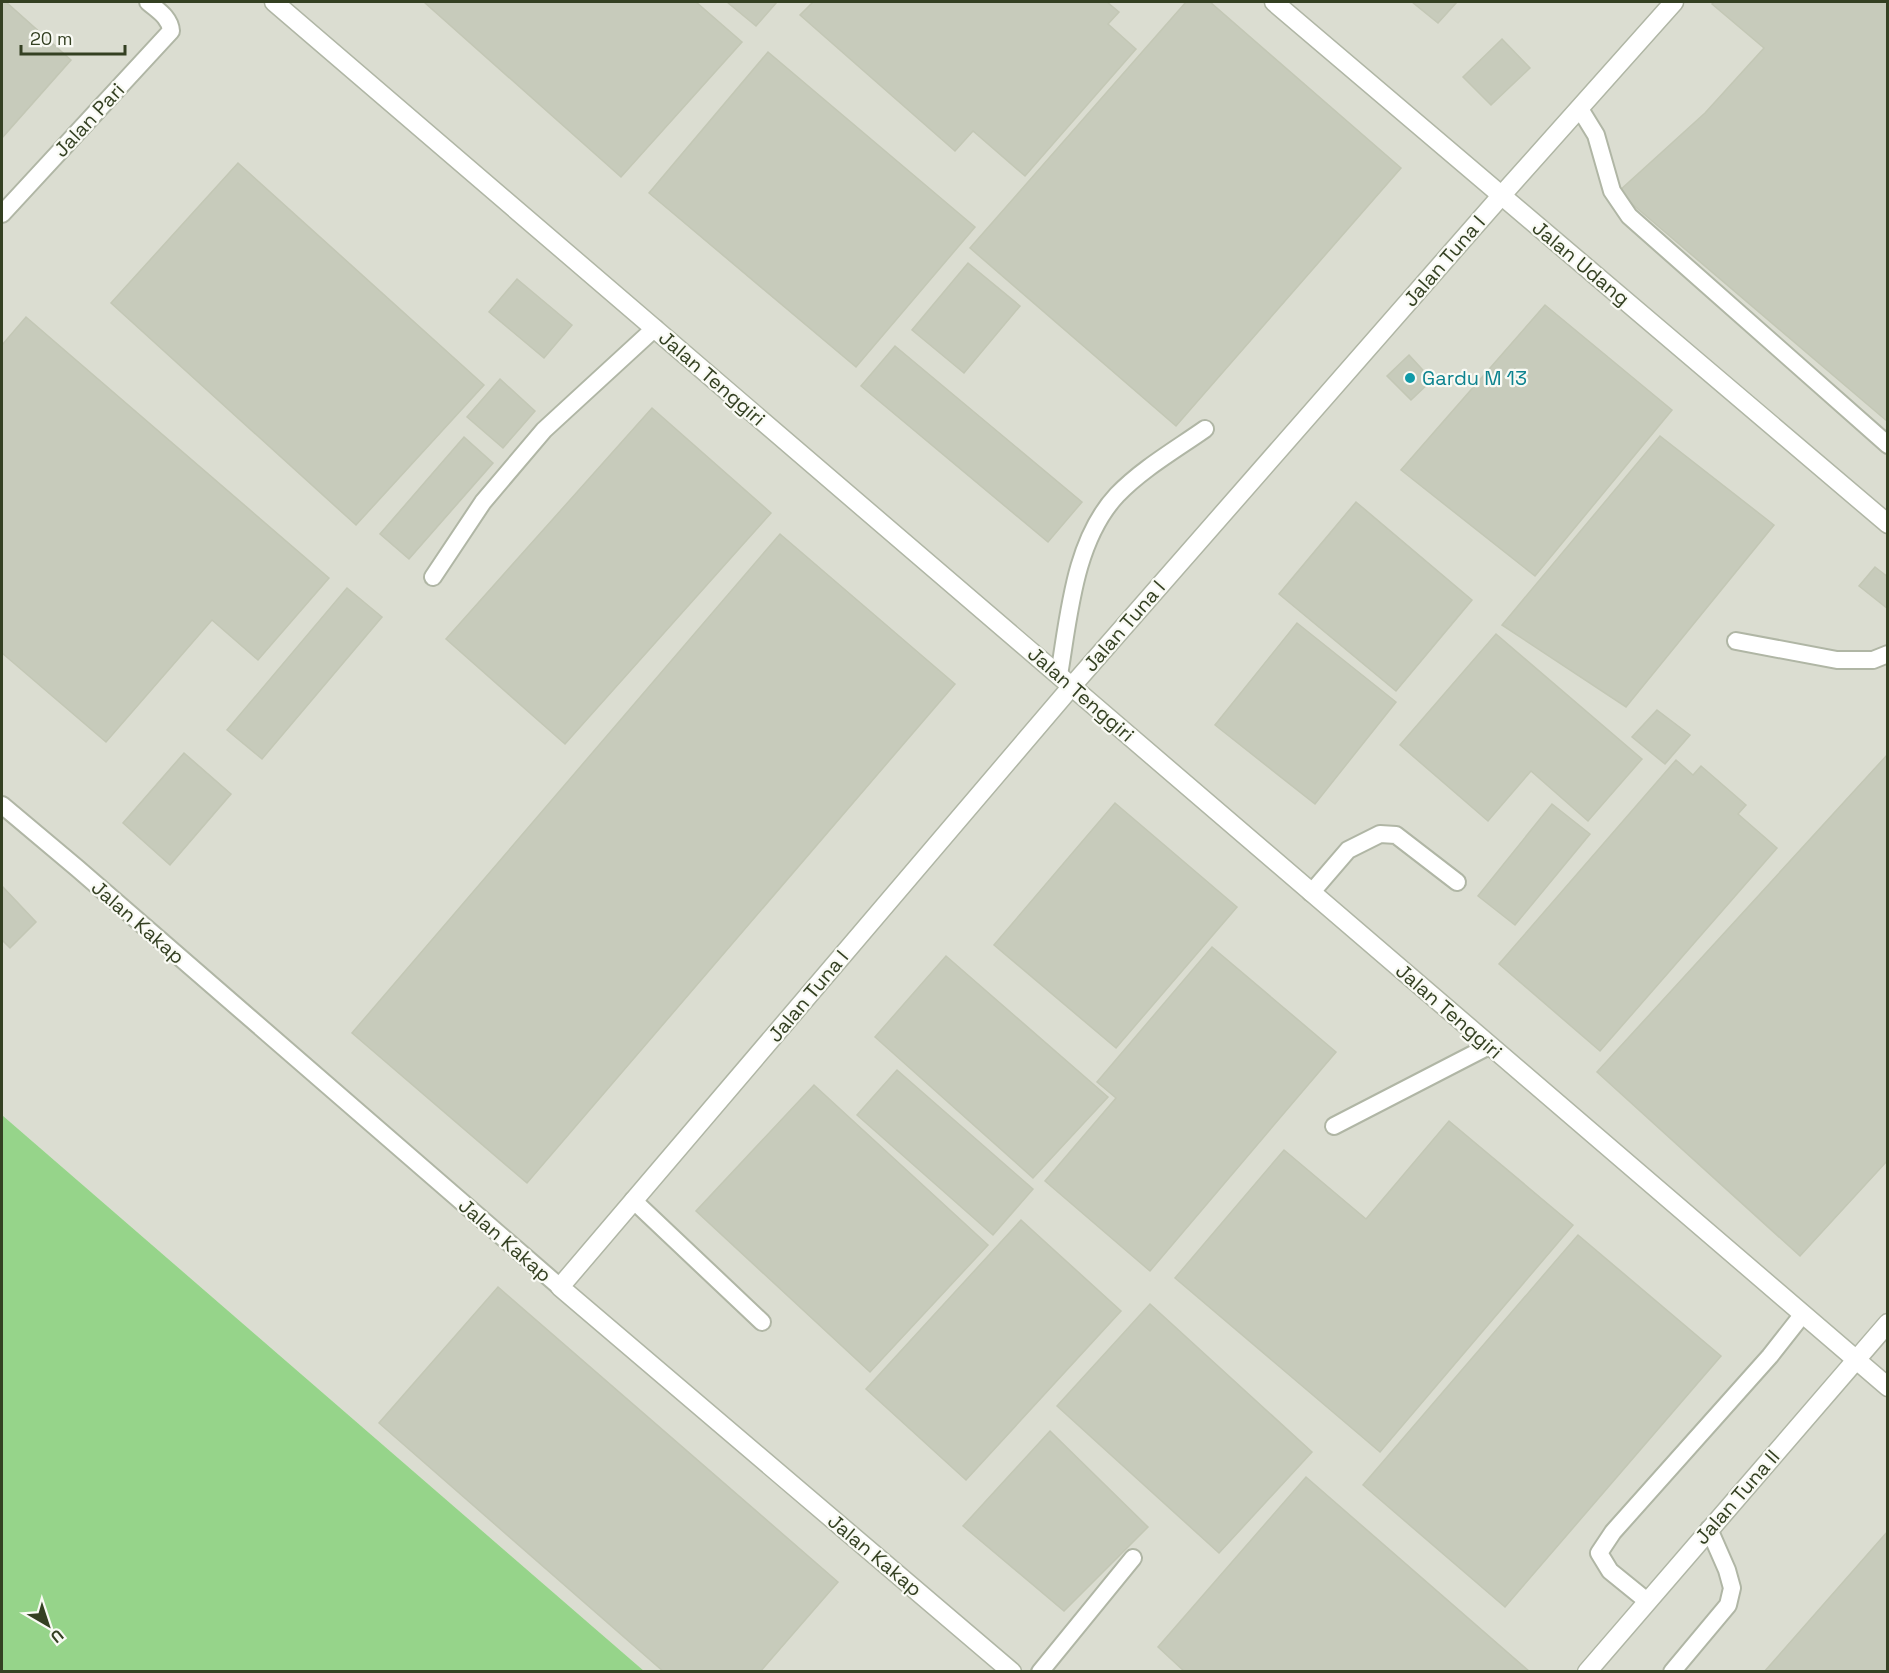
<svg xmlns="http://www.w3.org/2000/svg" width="1889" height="1673" font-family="'Space Grotesk',sans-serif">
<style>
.built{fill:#dbddd1}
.water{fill:#96d48a}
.building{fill:#c7cbbb;stroke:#c3c7b5;stroke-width:1.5}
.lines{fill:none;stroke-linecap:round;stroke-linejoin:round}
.service-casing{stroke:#b0b6a5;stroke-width:20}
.minor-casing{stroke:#b0b6a5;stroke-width:21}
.service{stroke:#fff;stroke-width:16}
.minor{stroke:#fff;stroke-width:18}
.culture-dot{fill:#0f9aa8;stroke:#f9faf4;stroke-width:2}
.labels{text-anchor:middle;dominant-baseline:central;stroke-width:4.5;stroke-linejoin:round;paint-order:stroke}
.street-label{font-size:20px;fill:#344022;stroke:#f9faf4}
.culture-label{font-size:20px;fill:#0d838f;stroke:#f9faf4;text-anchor:start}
</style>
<rect width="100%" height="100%" fill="#ebeee3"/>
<path class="built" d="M 2,2 L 1887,2 L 1887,1671 L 644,1671 L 2,1115 Z"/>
<path class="water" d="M 2,1115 L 644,1671 L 2,1671 Z"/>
<g class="building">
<path d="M 2,2 L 6,2 L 71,60 L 2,138 Z"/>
<path d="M 424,2 L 696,2 L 742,42 L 621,177 Z"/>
<path d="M 727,2 L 777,2 L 756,26 Z"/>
<path d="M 813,2 L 1107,2 L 1119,12 L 1108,24 L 1136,49 L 1025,176 L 973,131 L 955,151 L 800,15 Z"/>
<path d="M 1186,2 L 1210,2 L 1401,168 L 1176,426 L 970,248 Z"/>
<path d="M 1412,2 L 1457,2 L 1438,23 Z"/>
<path d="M 1714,2 L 1888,2 L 1888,422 L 1618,192 L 1705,113 L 1764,48 L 1712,4 Z"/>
<path d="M 1502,39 L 1530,68 L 1491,105 L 1463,77 Z"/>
<path d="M 768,52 L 975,227 L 856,367 L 649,193 Z"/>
<path d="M 238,163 L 484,385 L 356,525 L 111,303 Z"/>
<path d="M 968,263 L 1020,306 L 964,373 L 912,330 Z"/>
<path d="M 517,279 L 572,325 L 544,358 L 489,312 Z"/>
<path d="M 1545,305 L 1672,410 L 1535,576 L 1401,470 Z"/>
<path d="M 26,317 L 329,578 L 258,660 L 212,620 L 106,742 L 2,653 L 2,345 Z"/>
<path d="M 895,346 L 1082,502 L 1048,542 L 861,386 Z"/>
<path d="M 1409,355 L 1432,380 L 1411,400 L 1387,376 Z"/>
<path d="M 500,379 L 535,411 L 503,448 L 467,417 Z"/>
<path d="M 652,408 L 771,513 L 565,744 L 446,639 Z"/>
<path d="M 1660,436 L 1774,525 L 1626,707 L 1502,625 Z"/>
<path d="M 464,437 L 493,463 L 409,559 L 380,534 Z"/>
<path d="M 1356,502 L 1472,600 L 1396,691 L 1279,594 Z"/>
<path d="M 780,534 L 955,684 L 527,1183 L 352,1033 Z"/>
<path d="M 1875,567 L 1888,577 L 1888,609 L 1859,586 Z"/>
<path d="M 347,588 L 382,617 L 262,759 L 227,730 Z"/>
<path d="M 1297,623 L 1396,702 L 1315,804 L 1215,725 Z"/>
<path d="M 1496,634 L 1642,759 L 1588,821 L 1531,771 L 1488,821 L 1400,745 Z"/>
<path d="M 1657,710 L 1690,735 L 1665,764 L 1632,737 Z"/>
<path d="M 184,753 L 231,794 L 170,865 L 123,823 Z"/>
<path d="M 1888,754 L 1888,1160 L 1800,1256 L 1597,1072 Z"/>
<path d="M 1676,760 L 1693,775 L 1701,766 L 1746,805 L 1738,814 L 1777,848 L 1600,1051 L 1499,964 Z"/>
<path d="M 1115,803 L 1237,907 L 1116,1048 L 994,945 Z"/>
<path d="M 1552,804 L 1590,834 L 1515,925 L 1478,896 Z"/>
<path d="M 2,886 L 36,922 L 10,948 L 2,940 Z"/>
<path d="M 1212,947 L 1336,1052 L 1150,1271 L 1045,1181 L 1116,1098 L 1097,1082 Z"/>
<path d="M 946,956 L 1108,1097 L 1033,1178 L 875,1037 Z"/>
<path d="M 897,1070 L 1033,1189 L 993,1235 L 857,1115 Z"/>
<path d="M 814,1085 L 988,1245 L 870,1372 L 696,1211 Z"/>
<path d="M 1449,1121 L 1573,1225 L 1380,1452 L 1175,1278 L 1284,1150 L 1366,1219 Z"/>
<path d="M 1021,1220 L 1121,1311 L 966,1480 L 866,1389 Z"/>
<path d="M 1578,1235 L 1721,1356 L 1505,1607 L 1363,1485 Z"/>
<path d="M 498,1287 L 838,1582 L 760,1672 L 664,1672 L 379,1423 Z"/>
<path d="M 1150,1304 L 1312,1452 L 1219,1553 L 1057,1406 Z"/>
<path d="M 1050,1431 L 1148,1527 L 1064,1611 L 963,1526 Z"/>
<path d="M 1306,1477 L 1530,1672 L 1185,1672 L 1158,1647 Z"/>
<path d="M 1888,1531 L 1888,1672 L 1764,1672 Z"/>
</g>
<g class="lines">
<g class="service-casing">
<g id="service">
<path d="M 1580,109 L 1596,135 L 1612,191 L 1629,216 L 1888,445"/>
<path d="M 2,214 L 171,31 C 170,17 157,10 148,2"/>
<path d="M 433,577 L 483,502 L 544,430 L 655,328"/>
<path d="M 1736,641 L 1837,660 L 1873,660 L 1888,654"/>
<path d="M 1059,675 C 1069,616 1074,541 1117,495 C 1142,469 1175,450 1205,429"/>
<path d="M 2,805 L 77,868 L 560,1287"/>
<path d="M 1311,893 L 1348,850 L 1380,834 L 1396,835 L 1457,882"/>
<path d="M 1334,1126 L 1489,1046"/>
<path d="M 633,1200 L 762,1322"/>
<path d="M 1647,1601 L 1610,1571 L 1599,1553 L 1613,1532 L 1770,1356 L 1803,1314"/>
<path d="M 1040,1672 L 1133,1558"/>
<path d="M 1672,1672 L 1728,1605 L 1732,1588 L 1727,1570 L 1709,1529"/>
</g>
</g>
<g class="minor-casing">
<g id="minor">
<path d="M 274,2 L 1888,1387"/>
<path d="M 1274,2 L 1888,524"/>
<path d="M 1012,1672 L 560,1287 L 1072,686 L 1501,196 L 1674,2"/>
<path d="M 1587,1672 L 1888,1323"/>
</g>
</g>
<use href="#service" class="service"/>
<use href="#minor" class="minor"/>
</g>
<circle class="culture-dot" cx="1410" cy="378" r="6"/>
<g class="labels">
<g class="street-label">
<text transform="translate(89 120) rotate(-47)">Jalan Pari</text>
<text transform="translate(1444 261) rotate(-49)">Jalan Tuna I</text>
<text transform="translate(1581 263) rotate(40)">Jalan Udang</text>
<text transform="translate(712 378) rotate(41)">Jalan Tenggiri</text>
<text transform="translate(1124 626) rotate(-49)">Jalan Tuna I</text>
<text transform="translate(1081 694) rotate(41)">Jalan Tenggiri</text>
<text transform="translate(138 922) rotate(41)">Jalan Kakap</text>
<text transform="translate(808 996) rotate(-50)">Jalan Tuna I</text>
<text transform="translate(1449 1011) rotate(41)">Jalan Tenggiri</text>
<text transform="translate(505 1240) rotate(41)">Jalan Kakap</text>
<text transform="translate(1737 1497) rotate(-49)">Jalan Tuna II</text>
<text transform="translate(875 1555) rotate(40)">Jalan Kakap</text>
</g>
<g class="culture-label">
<text x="1422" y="378">Gardu M 13</text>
</g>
</g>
<rect width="1889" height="1673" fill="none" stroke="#344022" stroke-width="6"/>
<g transform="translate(48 1625) rotate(141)" stroke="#f9faf4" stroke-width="4.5" paint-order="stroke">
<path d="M0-4.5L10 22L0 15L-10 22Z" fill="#344022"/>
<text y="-9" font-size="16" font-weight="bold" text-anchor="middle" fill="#344022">U</text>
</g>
<path d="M21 45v9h104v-9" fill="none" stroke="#344022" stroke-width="3"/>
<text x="30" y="45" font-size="18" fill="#344022" stroke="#f9faf4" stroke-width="4.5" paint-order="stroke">20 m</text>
</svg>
